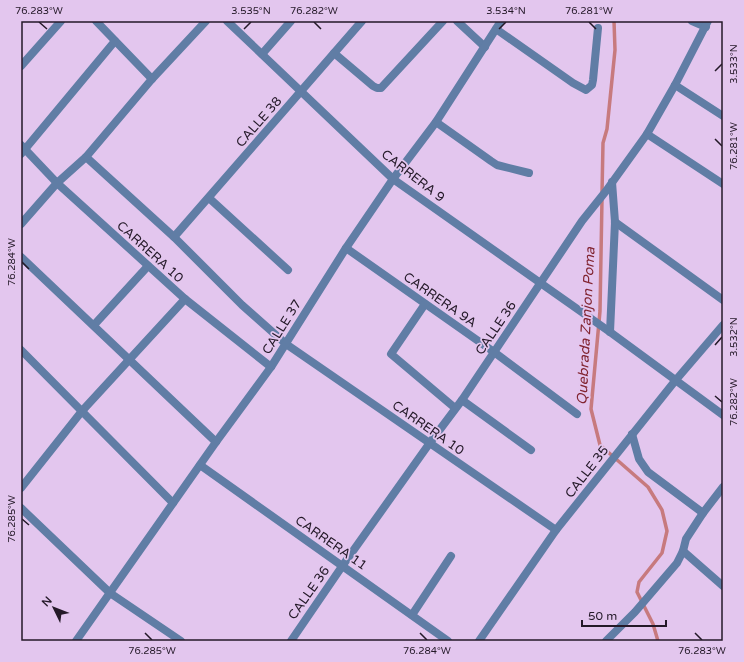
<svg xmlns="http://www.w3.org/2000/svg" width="744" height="662" font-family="'Varela Round',sans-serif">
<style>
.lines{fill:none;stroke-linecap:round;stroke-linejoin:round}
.stream{stroke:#c77a7e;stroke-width:3.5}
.street{stroke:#607da5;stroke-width:8}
.ticks{fill:none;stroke:#241928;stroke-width:1.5}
.labels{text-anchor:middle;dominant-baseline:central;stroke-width:3.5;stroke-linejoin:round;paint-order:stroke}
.street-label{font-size:13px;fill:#241928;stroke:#e3c6ee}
.water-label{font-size:14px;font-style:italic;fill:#822532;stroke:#e3c6ee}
.neatline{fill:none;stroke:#241928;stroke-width:1.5}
.ticks-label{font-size:10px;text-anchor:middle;fill:#241928}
</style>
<rect width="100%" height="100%" fill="#e3c6ee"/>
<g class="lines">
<g class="stream">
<path d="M 602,193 L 603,143 L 607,129 L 615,50 L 614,21"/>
<path d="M 602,199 L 600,311 L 591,409 L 600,445 L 648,487 L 662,510 L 667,531 L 662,553 L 639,582 L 637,592 L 653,624 L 658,641"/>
</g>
<g class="street">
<path d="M 96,21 L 152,79"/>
<path d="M 227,21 L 393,179 L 610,332 L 723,415"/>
<path d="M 457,21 L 485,47"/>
<path d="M 692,21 L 706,27"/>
<path d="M 496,29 L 573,83 L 586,90 L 592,85 L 593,80 L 598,28"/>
<path d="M 334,53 L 373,86 L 377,88 L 381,88 L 443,21"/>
<path d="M 262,54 L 291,21"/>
<path d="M 21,66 L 61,21"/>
<path d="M 675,85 L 723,116"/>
<path d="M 436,122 L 491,161 L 497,165 L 529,173"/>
<path d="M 647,134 L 723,184"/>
<path d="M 21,145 L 57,183 L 185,299 L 271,367"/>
<path d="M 21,154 L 115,41"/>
<path d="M 86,157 L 174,237 L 242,305 L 286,344 L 556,530"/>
<path d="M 209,198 L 288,270"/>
<path d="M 615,222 L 723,300"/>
<path d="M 21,224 L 57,183 L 86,157 L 152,79 L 206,21"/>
<path d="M 174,237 L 362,21"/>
<path d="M 346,248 L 494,352 L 577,414"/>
<path d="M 21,257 L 216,442"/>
<path d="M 425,304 L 391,354 L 455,408"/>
<path d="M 94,325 L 148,266"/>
<path d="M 610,332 L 615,222 L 612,182"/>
<path d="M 21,350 L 173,503"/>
<path d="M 462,400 L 531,450"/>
<path d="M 632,434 L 639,459 L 648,472 L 703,513"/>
<path d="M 200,465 L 448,641"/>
<path d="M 21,488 L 82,411 L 185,299"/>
<path d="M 21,508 L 110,593 L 181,641"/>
<path d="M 683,551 L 723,586"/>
<path d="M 412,615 L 451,556"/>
<path d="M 76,641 L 216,442 L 271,367 L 346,248 L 393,179 L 436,122 L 501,21"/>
<path d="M 291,641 L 343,565 L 429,444 L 462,400 L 582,221 L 606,191 L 647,134 L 675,85 L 708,21"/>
<path d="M 479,641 L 556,530 L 675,381 L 723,325"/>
<path d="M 606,641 L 635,612 L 677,563 L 683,551 L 686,539 L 703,513 L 723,487"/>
</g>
</g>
<path class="ticks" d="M 39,22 L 47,29M 314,22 L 321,29M 589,22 L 596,29M 244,29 L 251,22M 499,29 L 506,22M 715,71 L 722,64M 715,139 L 722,146M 22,262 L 29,269M 715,345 L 722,337M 715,396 L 722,402M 22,519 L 29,525M 145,633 L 152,640M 420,633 L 427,640M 695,633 L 702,640"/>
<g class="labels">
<g class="street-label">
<text transform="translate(259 122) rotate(-49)">CALLE 38</text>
<text transform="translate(413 176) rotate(38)">CARRERA 9</text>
<text transform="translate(150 252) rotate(42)">CARRERA 10</text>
<text transform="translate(440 300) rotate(35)">CARRERA 9A</text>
<text transform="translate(282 327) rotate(-58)">CALLE 37</text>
<text transform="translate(496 328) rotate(-56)">CALLE 36</text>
<text transform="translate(428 428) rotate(35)">CARRERA 10</text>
<text transform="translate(587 472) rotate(-52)">CALLE 35</text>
<text transform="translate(331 543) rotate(35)">CARRERA 11</text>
<text transform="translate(309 593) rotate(-55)">CALLE 36</text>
</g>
<g class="water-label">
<text transform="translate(586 326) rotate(-87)">Quebrada Zanjon Poma</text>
</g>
</g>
<rect width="744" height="662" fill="none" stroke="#e3c6ee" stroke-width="44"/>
<g transform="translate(54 608) rotate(313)" stroke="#e3c6ee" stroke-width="3" paint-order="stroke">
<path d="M0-3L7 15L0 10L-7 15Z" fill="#241928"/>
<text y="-6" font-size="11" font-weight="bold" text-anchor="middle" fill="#241928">N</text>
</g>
<path d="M582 620v6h84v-6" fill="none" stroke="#241928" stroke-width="2"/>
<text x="588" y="620" font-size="12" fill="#241928" stroke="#e3c6ee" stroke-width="3" paint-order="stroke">50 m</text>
<rect x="22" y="22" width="700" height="618" class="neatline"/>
<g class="ticks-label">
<text x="39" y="14">76.283°W</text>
<text x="251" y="14">3.535°N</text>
<text x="314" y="14">76.282°W</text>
<text x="506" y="14">3.534°N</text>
<text x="589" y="14">76.281°W</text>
<text transform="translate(733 64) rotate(-90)" y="4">3.533°N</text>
<text transform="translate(733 146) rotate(-90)" y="4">76.281°W</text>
<text transform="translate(11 262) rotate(-90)" y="4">76.284°W</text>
<text transform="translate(733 337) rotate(-90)" y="4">3.532°N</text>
<text transform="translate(733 402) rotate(-90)" y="4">76.282°W</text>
<text transform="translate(11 519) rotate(-90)" y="4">76.285°W</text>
<text x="152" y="654">76.285°W</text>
<text x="427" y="654">76.284°W</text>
<text x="702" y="654">76.283°W</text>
</g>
</svg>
